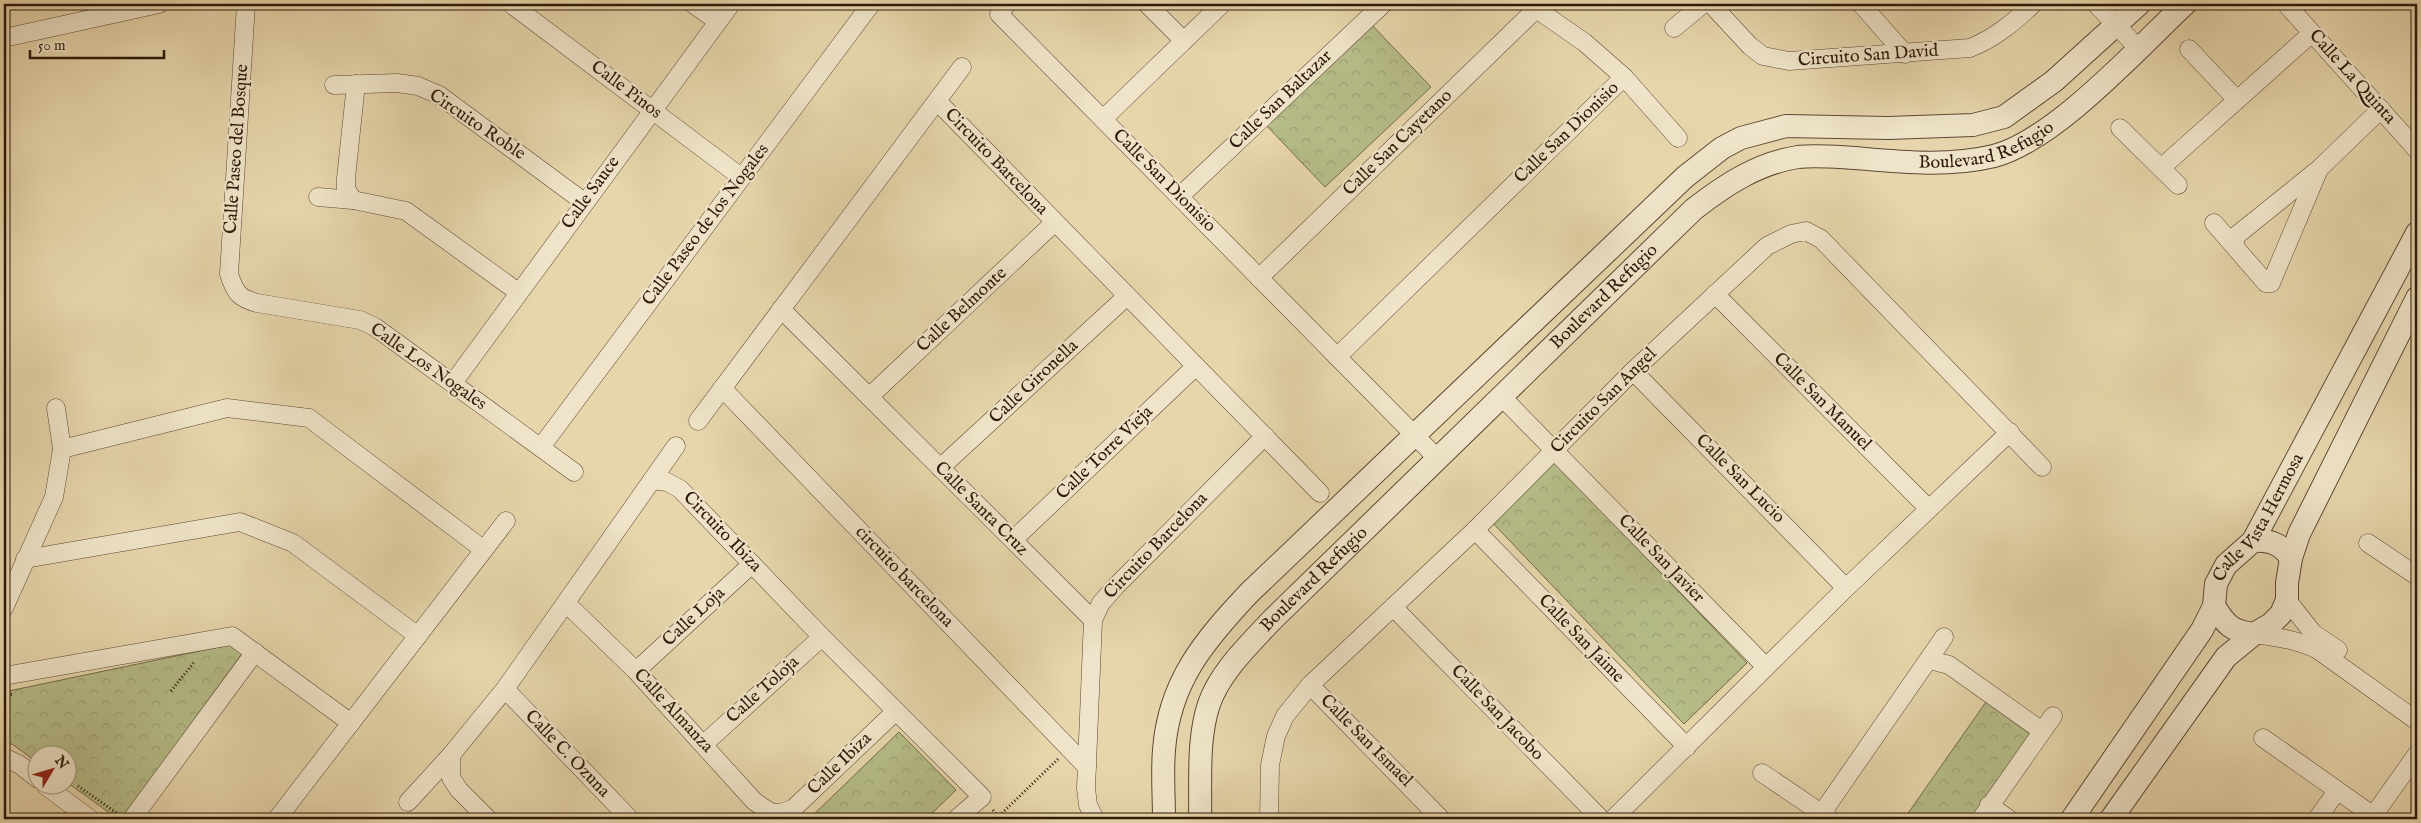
<svg xmlns="http://www.w3.org/2000/svg" width="2421" height="823" font-family="'IM FELL English',serif">
<style>
.park{fill:url(#park-crowns);stroke:#726b4a}
.lines{fill:none;stroke-linecap:round;stroke-linejoin:round}
.minor-casing{stroke:#5c4832;stroke-width:19}
.tertiary-casing{stroke:#5c4832;stroke-width:24}
.path{stroke:#2d190a;stroke-width:3;stroke-dasharray:1 2.5;stroke-linecap:butt}
.minor{stroke:#efe4c9;stroke-width:18}
.tertiary{stroke:#efe4c9;stroke-width:22}
.labels{text-anchor:middle;dominant-baseline:central;stroke-width:4.5;stroke-linejoin:round;paint-order:stroke}
.street-label{font-size:18px;fill:#2d190a;stroke:#efe4c9}
</style>
<defs>
<pattern id="park-crowns" width="20" height="18" patternUnits="userSpaceOnUse" patternTransform="scale(1.25)"><rect width="20" height="18" fill="#b6bd89"/><path d="M2 6a3 3 0 1 1 6 0M12 15a3 3 0 1 1 6 0" fill="none" stroke="#9da275"/></pattern>
</defs>
<rect width="100%" height="100%" fill="#e7d6ac"/>
<filter id="stains"><feTurbulence type="fractalNoise" baseFrequency=".004" numOctaves="4"/><feColorMatrix values="0 0 0 0 .2 0 0 0 0 .09 0 0 0 0 .02 0 0 0 .5 -.17"/></filter>
<radialGradient id="worn" r=".72"><stop offset=".6" stop-color="#630" stop-opacity="0"/><stop offset="1" stop-color="#630" stop-opacity=".3"/></radialGradient>
<g class="park">
<path d="M 1370,23 L 1431,87 L 1325,187 L 1264,123 Z"/>
<path d="M 1553,460 L 1747,663 L 1684,724 L 1490,520 Z"/>
<path d="M 233,644 L 244,651 L 122,819 L 118,819 L 68,783 L 68,756 L 38,756 L 37,762 L 12,744 L 4,745 L 4,692 Z"/>
<path d="M 1986,702 L 2036,738 L 1978,819 L 1904,819 Z"/>
<path d="M 899,732 L 956,790 L 926,819 L 809,819 Z"/>
</g>
<g class="lines">
<g class="minor-casing">
<g id="minor">
<path d="M 246,4 L 229,274 C 235,292 238,298 257,303 L 360,320 L 375,327 L 574,472"/>
<path d="M 511,4 L 741,177"/>
<path d="M 693,4 L 717,21"/>
<path d="M 1007,4 L 999,14 L 1438,459"/>
<path d="M 1147,4 L 1184,41"/>
<path d="M 1529,4 L 1584,42 L 1624,77 L 1678,138"/>
<path d="M 1711,4 L 1750,46 L 1763,56 L 1789,61 L 1970,48 C 1995,38 2014,22 2033,4"/>
<path d="M 1861,4 L 1905,54"/>
<path d="M 2096,4 L 2138,48"/>
<path d="M 2286,4 L 2417,150"/>
<path d="M 1674,28 L 1703,4"/>
<path d="M 4,38 L 159,4"/>
<path d="M 2189,49 L 2237,100"/>
<path d="M 334,85 L 397,83 L 418,86 L 439,95 L 584,202"/>
<path d="M 937,101 L 1320,493"/>
<path d="M 1103,119 L 1222,4"/>
<path d="M 2120,128 L 2178,185"/>
<path d="M 2161,168 L 2312,33"/>
<path d="M 318,197 L 353,200 L 406,211 L 518,292"/>
<path d="M 1179,197 L 1383,4"/>
<path d="M 353,200 L 346,189 L 346,178 L 356,84"/>
<path d="M 2214,223 L 2266,283 L 2271,283 L 2319,169"/>
<path d="M 2234,244 L 2237,235 L 2319,169 L 2381,109"/>
<path d="M 1259,278 L 1536,9"/>
<path d="M 1715,294 L 1929,509"/>
<path d="M 781,309 L 1093,620"/>
<path d="M 1337,357 L 1624,77"/>
<path d="M 1633,371 L 1846,588"/>
<path d="M 453,383 L 731,4"/>
<path d="M 722,388 L 1087,767"/>
<path d="M 869,397 L 1055,222"/>
<path d="M 1502,397 L 1766,667"/>
<path d="M 698,421 L 962,67"/>
<path d="M 541,447 L 871,4"/>
<path d="M 62,449 L 227,408 L 309,418 L 484,550"/>
<path d="M 940,468 L 1127,296"/>
<path d="M 652,480 L 667,482 L 680,489 L 822,637 L 982,797 L 956,819"/>
<path d="M 1475,530 L 1687,747"/>
<path d="M 1013,540 L 1196,366"/>
<path d="M 2368,543 L 2417,576"/>
<path d="M 25,559 L 240,522 L 293,543 L 418,636"/>
<path d="M 2287,600 L 2313,633 L 2338,650"/>
<path d="M 566,603 L 636,671 L 754,801 C 770,813 775,817 794,808 L 896,711"/>
<path d="M 1393,607 L 1601,819"/>
<path d="M 4,608 L 54,497 L 62,449 L 56,408"/>
<path d="M 2254,634 C 2277,637 2298,640 2318,650 L 2417,721"/>
<path d="M 1930,660 L 1949,665 L 2042,731"/>
<path d="M 636,671 L 752,564"/>
<path d="M 4,676 L 232,636 L 351,723"/>
<path d="M 1310,685 L 1441,819"/>
<path d="M 505,689 L 630,819"/>
<path d="M 2263,738 L 2378,819"/>
<path d="M 704,744 L 822,637"/>
<path d="M 451,755 L 451,778 L 459,790 L 488,819"/>
<path d="M 4,757 L 20,765 L 38,779"/>
<path d="M 1762,773 L 1830,819"/>
<path d="M 46,786 L 90,819"/>
<path d="M 408,802 L 451,755 L 505,689 L 676,446"/>
<path d="M 1989,805 L 2009,819"/>
<path d="M 1822,813 L 1944,637"/>
<path d="M 2373,816 L 2417,754"/>
<path d="M 132,819 L 255,652"/>
<path d="M 277,819 L 506,521"/>
<path d="M 1095,819 L 1088,805 L 1086,788 L 1093,620 L 1101,603 L 1116,586 L 1265,436"/>
<path d="M 1269,819 L 1270,765 L 1276,736 L 1285,716 L 1310,685 L 1475,530 L 1633,371 L 1767,246 L 1791,234 L 1806,231 L 1821,239 L 2042,467"/>
<path d="M 1613,819 L 1846,588 L 2010,432"/>
<path d="M 1981,819 L 2053,716"/>
<path d="M 2317,819 L 2337,791"/>
</g>
</g>
<g class="tertiary-casing">
<g id="tertiary">
<path d="M 2253,541 C 2271,540 2281,544 2291,558"/>
<path d="M 2214,606 C 2226,625 2231,631 2254,634"/>
<path d="M 1164,819 C 1164,796 1162,773 1164,750 C 1169,682 1204,641 1249,593 L 1685,177 L 1722,148 L 1741,138 L 1786,126 L 1888,128 L 1973,125 L 2004,117 L 2054,81 L 2139,4"/>
<path id="s1" d="M 1200,819 C 1201,782 1197,740 1209,704 C 1220,672 1249,645 1271,621 L 1694,209 C 1725,185 1758,163 1798,157 C 1816,155 1836,157 1855,158 C 1901,162 1948,167 1994,156 C 2055,140 2138,48 2185,4"/>
<path id="s2" d="M 2072,819 L 2202,630 L 2214,606 L 2216,584 L 2226,565 L 2253,541 L 2417,233"/>
<path d="M 2111,819 L 2226,657 L 2254,634 L 2271,624 L 2281,614 L 2287,600 L 2287,583 L 2291,558 L 2299,534 L 2417,298"/>
</g>
</g>
<g class="path">
<path d="M 171,691 L 195,661"/>
<path d="M 4,696 L 13,694"/>
<path d="M 78,786 L 118,814"/>
<path d="M 993,810 L 998,817 L 1058,759"/>
</g>
<use href="#minor" class="minor"/>
<use href="#tertiary" class="tertiary"/>
</g>
<g class="labels">
<g class="street-label">
<text transform="translate(1868 56) rotate(-4)">Circuito San David</text>
<text transform="translate(2352 77) rotate(48)">Calle La Quinta</text>
<text transform="translate(626 90) rotate(37)">Calle Pinos</text>
<text transform="translate(1281 100) rotate(-44)">Calle San Baltazar</text>
<text transform="translate(477 125) rotate(34)">Circuito Roble</text>
<text transform="translate(1567 133) rotate(-44)">Calle San Dionisio</text>
<text stroke="none"><textPath href="#s1" startOffset="1120">Boulevard Refugio</textPath></text>
<text transform="translate(1398 143) rotate(-44)">Calle San Cayetano</text>
<text transform="translate(237 149) rotate(-86)">Calle Paseo del Bosque</text>
<text transform="translate(996 162) rotate(46)">Circuito Barcelona</text>
<text transform="translate(1164 181) rotate(45)">Calle San Dionisio</text>
<text transform="translate(591 193) rotate(-54)">Calle Sauce</text>
<text transform="translate(706 225) rotate(-53)">Calle Paseo de los Nogales</text>
<text stroke="none"><textPath href="#s1" startOffset="685">Boulevard Refugio</textPath></text>
<text transform="translate(962 310) rotate(-43)">Calle Belmonte</text>
<text transform="translate(428 367) rotate(35)">Calle Los Nogales</text>
<text transform="translate(1034 382) rotate(-43)">Calle Gironella</text>
<text transform="translate(1604 401) rotate(-45)">Circuito San Angel</text>
<text transform="translate(1822 402) rotate(45)">Calle San Manuel</text>
<text transform="translate(1105 453) rotate(-44)">Calle Torre Vieja</text>
<text transform="translate(1740 479) rotate(45)">Calle San Lucio</text>
<text transform="translate(981 509) rotate(45)">Calle Santa Cruz</text>
<text stroke="none"><textPath href="#s2" startOffset="358">Calle Vista Hermosa</textPath></text>
<text transform="translate(722 532) rotate(46)">Circuito Ibiza</text>
<text transform="translate(1156 546) rotate(-46)">Circuito Barcelona</text>
<text transform="translate(1661 559) rotate(46)">Calle San Javier</text>
<text transform="translate(904 577) rotate(46)">circuito barcelona</text>
<text stroke="none"><textPath href="#s1" startOffset="280">Boulevard Refugio</textPath></text>
<text transform="translate(694 617) rotate(-43)">Calle Loja</text>
<text transform="translate(1581 639) rotate(46)">Calle San Jaime</text>
<text transform="translate(763 690) rotate(-42)">Calle Toloja</text>
<text transform="translate(673 711) rotate(47)">Calle Almanza</text>
<text transform="translate(1497 713) rotate(46)">Calle San Jacobo</text>
<text transform="translate(1366 741) rotate(45)">Calle San Ismael</text>
<text transform="translate(567 754) rotate(46)">Calle C. Ozuna</text>
<text transform="translate(840 764) rotate(-44)">Calle Ibiza</text>
</g>
</g>
<rect width="2421" height="823" fill="none" stroke="#e7d6ac" stroke-width="20"/>
<rect x="5" y="5" width="2411" height="813" fill="none" stroke="#2d190a" stroke-width="2.5"/>
<rect x="10" y="10" width="2401" height="803" fill="none" stroke="#2d190a"/>
<g transform="translate(52 770) rotate(52)"><circle r="24" fill="#efe4c9" stroke="#a1937d"/>
<path d="M0-4L9 19L0 12L-9 19Z" fill="#8f2418"/>
<text y="-8" font-size="14" font-weight="bold" text-anchor="middle" fill="#2d190a">N</text>
</g>
<path d="M30 50v8h134v-8" fill="none" stroke="#2d190a" stroke-width="2.5"/>
<text x="38" y="50" font-size="15" fill="#2d190a" stroke="#efe4c9" stroke-width="4" paint-order="stroke">50 m</text>
<rect width="100%" height="100%" filter="url(#stains)"/>
<rect width="100%" height="100%" fill="url(#worn)"/>
</svg>
